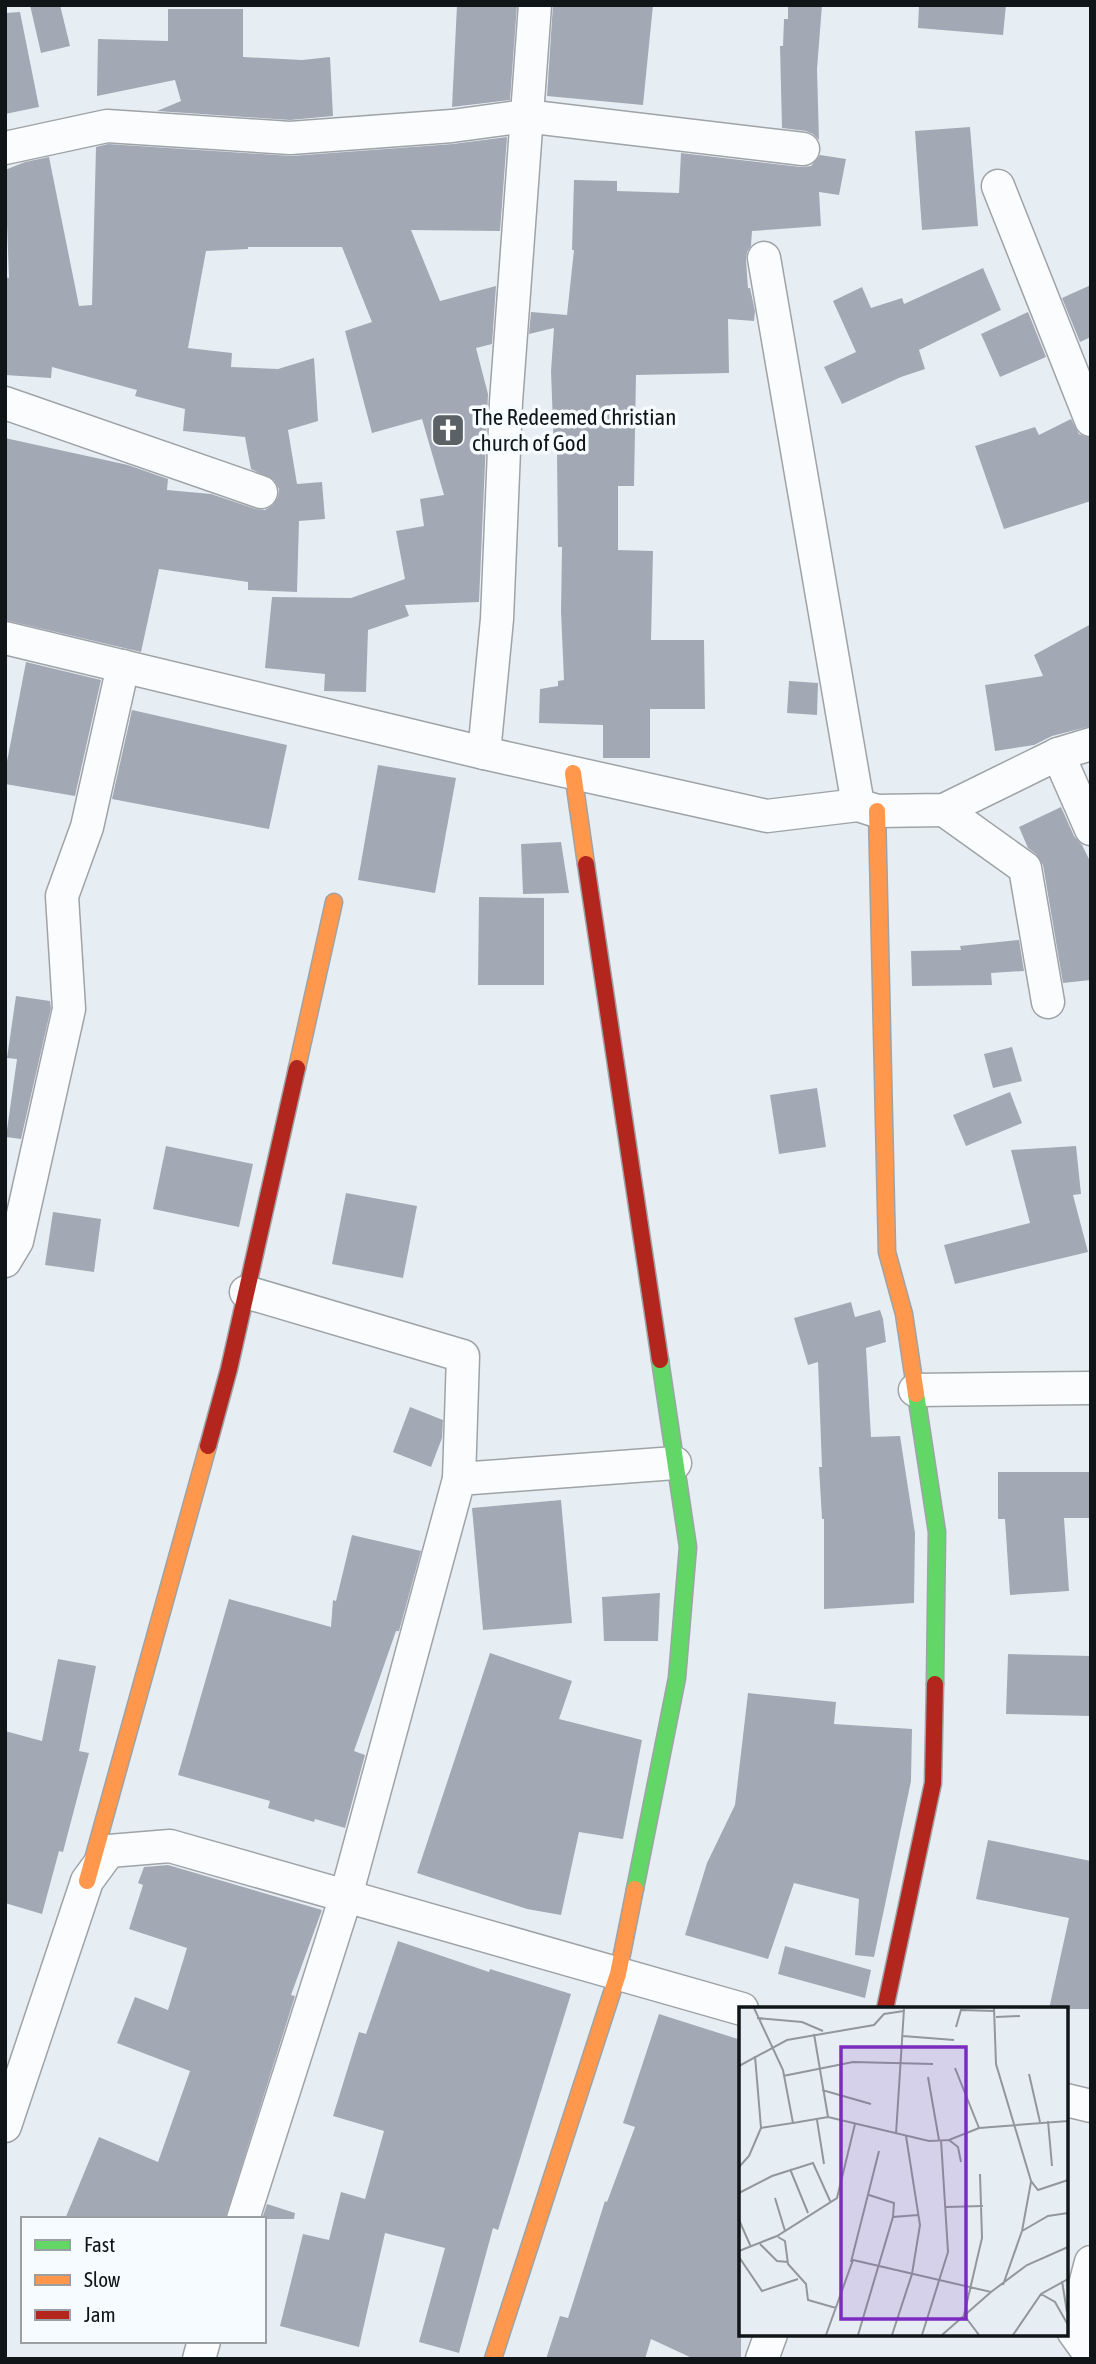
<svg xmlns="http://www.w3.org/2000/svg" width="1096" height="2364" font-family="'Asap Condensed',sans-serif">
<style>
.building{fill:#a3a9b4}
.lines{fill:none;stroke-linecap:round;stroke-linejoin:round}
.street-casing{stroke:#9ea3a7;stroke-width:35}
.fast-casing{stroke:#9ea3a7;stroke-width:19}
.slow-casing{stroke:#9ea3a7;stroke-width:19}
.jam-casing{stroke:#9ea3a7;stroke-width:19}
.street{stroke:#fbfcfd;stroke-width:32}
.fast{stroke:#63d668;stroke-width:16}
.slow{stroke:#ff974d;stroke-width:16}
.jam{stroke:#b3261e;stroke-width:16}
.labels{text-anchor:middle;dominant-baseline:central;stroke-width:7;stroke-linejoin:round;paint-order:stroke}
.poi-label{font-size:23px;fill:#101518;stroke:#f6fbff;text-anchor:start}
.inset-road{fill:none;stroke:#91979b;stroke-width:2}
.view{fill:#7b2cbf;fill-opacity:0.15;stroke:#7b2cbf;stroke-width:3.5}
.inset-edge{fill:none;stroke:#101518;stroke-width:3.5}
</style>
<rect width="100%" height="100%" fill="#e7eef3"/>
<g class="building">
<path d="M 30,5 L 60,5 L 70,46 L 41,53 Z"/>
<path d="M 457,5 L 517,5 L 510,100 L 452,107 Z"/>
<path d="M 553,5 L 653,5 L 643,105 L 547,96 Z"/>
<path d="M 788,5 L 822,5 L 817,69 L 819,140 L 813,134 L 806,131 L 782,128 L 780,46 L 783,46 L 784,19 L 788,19 Z"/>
<path d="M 919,5 L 1006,5 L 1003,35 L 918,28 Z"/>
<path d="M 168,9 L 243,9 L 243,57 L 302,60 L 330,57 L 333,116 L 290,120 L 157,111 L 181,101 L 175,80 L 97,96 L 98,39 L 168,41 Z"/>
<path d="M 20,12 L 39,107 L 5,114 L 5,13 Z"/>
<path d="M 970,127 L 978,226 L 922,230 L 915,131 Z"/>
<path d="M 507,137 L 500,231 L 411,230 L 440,301 L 496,286 L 492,344 L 476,348 L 488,394 L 479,602 L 405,605 L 409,616 L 368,630 L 366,692 L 324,691 L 325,674 L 265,668 L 272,597 L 351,598 L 405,579 L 396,531 L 424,526 L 420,499 L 444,495 L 422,419 L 372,433 L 345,331 L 372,322 L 342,247 L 248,247 L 248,249 L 206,251 L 188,348 L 232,353 L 231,367 L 278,369 L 314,358 L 318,421 L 288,430 L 297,484 L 322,482 L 325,519 L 299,521 L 297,592 L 248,590 L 248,582 L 159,569 L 141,652 L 5,620 L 5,438 L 128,465 L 168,479 L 167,490 L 211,494 L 256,509 L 265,510 L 273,505 L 278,497 L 279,489 L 274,480 L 251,469 L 245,437 L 183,431 L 185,409 L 135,396 L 137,390 L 52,367 L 51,378 L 5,375 L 5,277 L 9,278 L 5,170 L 25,162 L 49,157 L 79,306 L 92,305 L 96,147 L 108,144 L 291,156 L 453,144 Z"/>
<path d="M 681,153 L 801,167 L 811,166 L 820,155 L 846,159 L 839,195 L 819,192 L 821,226 L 752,231 L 751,246 L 747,252 L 746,260 L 748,288 L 750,288 L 755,311 L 754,321 L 728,319 L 729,373 L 636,375 L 634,486 L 618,486 L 618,550 L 653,551 L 651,640 L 704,640 L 705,709 L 650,709 L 650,758 L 603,758 L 603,725 L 539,723 L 540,689 L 558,686 L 558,681 L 564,680 L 561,612 L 562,547 L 558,547 L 557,452 L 554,452 L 551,371 L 554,328 L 529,334 L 531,312 L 567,315 L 574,250 L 572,250 L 574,180 L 617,181 L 617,191 L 679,193 Z"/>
<path d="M 983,268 L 1001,310 L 919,350 L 925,369 L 901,377 L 842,404 L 824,367 L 856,352 L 833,301 L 862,287 L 871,308 L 902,298 L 904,304 Z"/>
<path d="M 1091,285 L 1091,337 L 1080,342 L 1062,298 Z"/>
<path d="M 1028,312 L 1046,357 L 1000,377 L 981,334 Z"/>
<path d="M 1071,419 L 1079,434 L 1091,438 L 1091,501 L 1004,529 L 975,446 L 1035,427 L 1039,435 Z"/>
<path d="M 1091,624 L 1091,726 L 1052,736 L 1034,745 L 995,751 L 985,685 L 1043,676 L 1034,655 Z"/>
<path d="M 26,662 L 101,680 L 75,796 L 5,784 L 5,772 Z"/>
<path d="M 789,681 L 818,683 L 817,715 L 787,713 Z"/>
<path d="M 132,710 L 287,745 L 269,829 L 112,799 Z"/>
<path d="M 378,765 L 456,778 L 435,893 L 358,880 Z"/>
<path d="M 1061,807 L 1074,836 L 1082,845 L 1091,863 L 1091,980 L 1063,983 L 1043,865 L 1036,854 L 1028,848 L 1019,827 Z"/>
<path d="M 561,842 L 569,893 L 523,894 L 521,844 Z"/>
<path d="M 479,897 L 544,898 L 544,985 L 478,985 Z"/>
<path d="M 1019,940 L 1024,971 L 991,973 L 992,985 L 912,986 L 911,951 L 961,950 L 960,946 Z"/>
<path d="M 16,996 L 50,1001 L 51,1008 L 21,1139 L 6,1137 L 17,1059 L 7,1058 Z"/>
<path d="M 1012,1047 L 1022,1081 L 993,1088 L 984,1054 Z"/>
<path d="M 817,1088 L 826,1147 L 779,1154 L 770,1095 Z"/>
<path d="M 1010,1092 L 1022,1123 L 966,1146 L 953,1115 Z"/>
<path d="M 166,1146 L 253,1164 L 239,1227 L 153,1209 Z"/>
<path d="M 1076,1146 L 1081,1194 L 1073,1195 L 1088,1252 L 955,1284 L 944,1245 L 1030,1223 L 1011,1150 Z"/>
<path d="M 346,1193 L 417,1206 L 403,1278 L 332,1264 Z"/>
<path d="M 53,1212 L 101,1219 L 94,1272 L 45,1265 Z"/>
<path d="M 851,1302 L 855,1317 L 880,1310 L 883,1319 L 886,1342 L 866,1348 L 871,1437 L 900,1436 L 915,1533 L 914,1603 L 824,1609 L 824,1519 L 822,1519 L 819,1467 L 822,1467 L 818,1362 L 808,1365 L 794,1318 Z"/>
<path d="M 410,1407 L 443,1420 L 442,1438 L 431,1467 L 393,1452 Z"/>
<path d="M 998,1472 L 1091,1472 L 1091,1518 L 1064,1518 L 1069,1591 L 1010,1595 L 1005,1519 L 998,1519 Z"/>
<path d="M 561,1500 L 572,1623 L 483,1630 L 472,1508 Z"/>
<path d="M 352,1535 L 421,1551 L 399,1631 L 396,1631 L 354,1751 L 365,1755 L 345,1828 L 315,1819 L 314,1822 L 268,1808 L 270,1801 L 178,1775 L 229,1599 L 331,1627 L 333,1600 L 336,1601 Z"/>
<path d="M 660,1593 L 658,1641 L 604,1641 L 602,1597 Z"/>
<path d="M 490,1653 L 572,1681 L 559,1719 L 642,1740 L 623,1839 L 579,1832 L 561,1915 L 527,1909 L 417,1873 Z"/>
<path d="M 1008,1654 L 1091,1656 L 1091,1716 L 1006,1714 Z"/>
<path d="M 58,1659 L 96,1666 L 79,1751 L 89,1753 L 63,1852 L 59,1851 L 42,1914 L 5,1903 L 5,1731 L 42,1741 Z"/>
<path d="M 748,1693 L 836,1702 L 834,1724 L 912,1729 L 911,1781 L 874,1957 L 855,1955 L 859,1899 L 794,1883 L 768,1959 L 685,1935 L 707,1863 L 735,1805 Z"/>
<path d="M 988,1840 L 1091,1861 L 1091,2009 L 1049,2009 L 1069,1918 L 976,1899 Z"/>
<path d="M 168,1865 L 322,1910 L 291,1995 L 295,1996 L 225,2219 L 65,2219 L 99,2137 L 158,2162 L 190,2071 L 117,2043 L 135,1997 L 168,2010 L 187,1948 L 129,1929 L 143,1885 L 138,1883 L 144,1867 Z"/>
<path d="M 398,1941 L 489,1972 L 490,1969 L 571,1994 L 498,2230 L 493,2228 L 459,2353 L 419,2342 L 445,2248 L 385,2233 L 359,2347 L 280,2326 L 303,2234 L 329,2240 L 341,2192 L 365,2199 L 384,2131 L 333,2116 L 359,2032 L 366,2034 Z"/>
<path d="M 785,1946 L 871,1970 L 865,1998 L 778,1974 Z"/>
<path d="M 659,2014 L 741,2040 L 741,2359 L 694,2359 L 651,2339 L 645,2359 L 546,2359 L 560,2316 L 568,2318 L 605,2201 L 607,2202 L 635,2127 L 623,2123 Z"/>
<path d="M 267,2204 L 295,2213 L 294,2219 L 262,2219 Z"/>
</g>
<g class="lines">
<g class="street-casing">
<g id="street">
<path d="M 5,148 L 107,126 L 290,138 L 452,126 L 525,116 L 803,149"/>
<path d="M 998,186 L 1091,420"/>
<path d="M 764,258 L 858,805"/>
<path d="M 5,403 L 261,492"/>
<path d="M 5,638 L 484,753 L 767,816 L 858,805 L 877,811 L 944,810 L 1058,754 L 1091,744"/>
<path d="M 484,753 L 497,619 L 506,402 L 535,5"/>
<path d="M 1058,754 L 1091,829"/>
<path d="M 944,810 L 1025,868 L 1048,1002"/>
<path d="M 5,1261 L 17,1241 L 69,1009 L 62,896 L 87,827 L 123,666"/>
<path d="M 246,1292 L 463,1356 L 459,1479"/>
<path d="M 915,1390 L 1091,1388"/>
<path d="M 1066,2100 L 1091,2106"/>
<path d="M 5,2126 L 87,1881 L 109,1851 L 170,1846 L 742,2009"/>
<path d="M 243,2219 L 346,1896 L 459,1479 L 675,1463"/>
<path d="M 1091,2262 L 1073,2331 L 1091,2356"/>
<path d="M 199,2359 L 204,2341"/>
<path d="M 762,2359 L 771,2334"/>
</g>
</g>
<g class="fast-casing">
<g id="fast">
<path d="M 916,1394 L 937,1532 L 935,1684"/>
<path d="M 635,1889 L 677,1678 L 688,1547 L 660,1360"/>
</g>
</g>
<g class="slow-casing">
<g id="slow">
<path d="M 573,773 L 586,864"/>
<path d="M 877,811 L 887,1252 L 904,1314 L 916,1394"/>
<path d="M 297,1068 L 334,902"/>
<path d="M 87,1881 L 208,1446"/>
<path d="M 493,2359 L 618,1974 L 635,1889"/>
</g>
</g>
<g class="jam-casing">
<g id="jam">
<path d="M 586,864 L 660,1360"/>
<path d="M 208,1446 L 229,1369 L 297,1068"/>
<path d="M 885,2009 L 933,1783 L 935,1684"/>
</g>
</g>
<use href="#street" class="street"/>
<use href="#fast" class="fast"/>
<use href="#slow" class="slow"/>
<use href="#jam" class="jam"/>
</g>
<defs>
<g id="church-square" transform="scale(1.75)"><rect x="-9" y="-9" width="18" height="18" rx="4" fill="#5b6165" stroke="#f6fbff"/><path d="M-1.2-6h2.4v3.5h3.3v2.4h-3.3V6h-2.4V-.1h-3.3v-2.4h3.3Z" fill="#fff"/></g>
</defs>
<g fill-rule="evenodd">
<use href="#church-square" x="448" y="430"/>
</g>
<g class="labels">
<g class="poi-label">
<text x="472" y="417">The Redeemed Christian<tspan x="472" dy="26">church of God</tspan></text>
</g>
</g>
<g transform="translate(739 2007)">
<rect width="329" height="329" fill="#e7eef3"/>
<path class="inset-road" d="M 15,1 L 44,63 L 54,116 L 22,121M 255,1 L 257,57 L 292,174 L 299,183 L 329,173M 257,10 L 281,9M 18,11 L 63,15 L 84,24M 217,20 L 222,3 L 256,4M 75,27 L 89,110M 164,29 L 215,33M 0,59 L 48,33 L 135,18 L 145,7 L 165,4M 216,61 L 240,121M 290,67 L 301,115M 44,69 L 114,55 L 194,57M 189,70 L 200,133M 83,83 L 132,97M 78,113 L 85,157M 309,114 L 313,159M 54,116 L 89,110 L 190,134 L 210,133 L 240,121 L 329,114M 157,127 L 165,2M 210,133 L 219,140 L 222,155M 0,160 L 10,149 L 22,121 L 16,49M 51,162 L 69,206M 0,186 L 33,169 L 74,156 L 92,196M 130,188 L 155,196 L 154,210M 36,191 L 46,224M 207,200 L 244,199M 0,213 L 12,240M 283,224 L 309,209 L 329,206M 39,230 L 46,234 L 49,257 L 67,277 L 69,293 L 97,301M 21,237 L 38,254 L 49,255M 0,244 L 38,229 L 98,191 L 116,117M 0,250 L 23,284 L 59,272M 112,255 L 140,144M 323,274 L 328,305M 264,278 L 283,224 L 292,175M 302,287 L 316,295 L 329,318M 87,328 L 114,253 L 252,285 L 288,258 L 329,240M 119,328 L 154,210 L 179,208M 153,328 L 173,267 L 181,218 L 167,129M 183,328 L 209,245 L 202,133M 203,328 L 252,285M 240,328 L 225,308 L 243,231 L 241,167M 274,328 L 302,287 L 329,272"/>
<path class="view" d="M 102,40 L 227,40 L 227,312 L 102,312 Z"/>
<rect width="329" height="329" class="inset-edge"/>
</g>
<rect width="1096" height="2364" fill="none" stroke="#101518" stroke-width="14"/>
<rect x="21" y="2217" width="245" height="126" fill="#f6fbff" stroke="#9a9fa3" stroke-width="2"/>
<rect x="35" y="2240" width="35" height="10" fill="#63d668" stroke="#9a9fa3" stroke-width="2"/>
<text x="84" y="2252" font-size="21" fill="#101518">Fast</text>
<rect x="35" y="2275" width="35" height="10" fill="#ff974d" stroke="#9a9fa3" stroke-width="2"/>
<text x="84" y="2287" font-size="21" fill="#101518">Slow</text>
<rect x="35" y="2310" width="35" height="10" fill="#b3261e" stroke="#9a9fa3" stroke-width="2"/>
<text x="84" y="2322" font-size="21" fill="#101518">Jam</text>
</svg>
